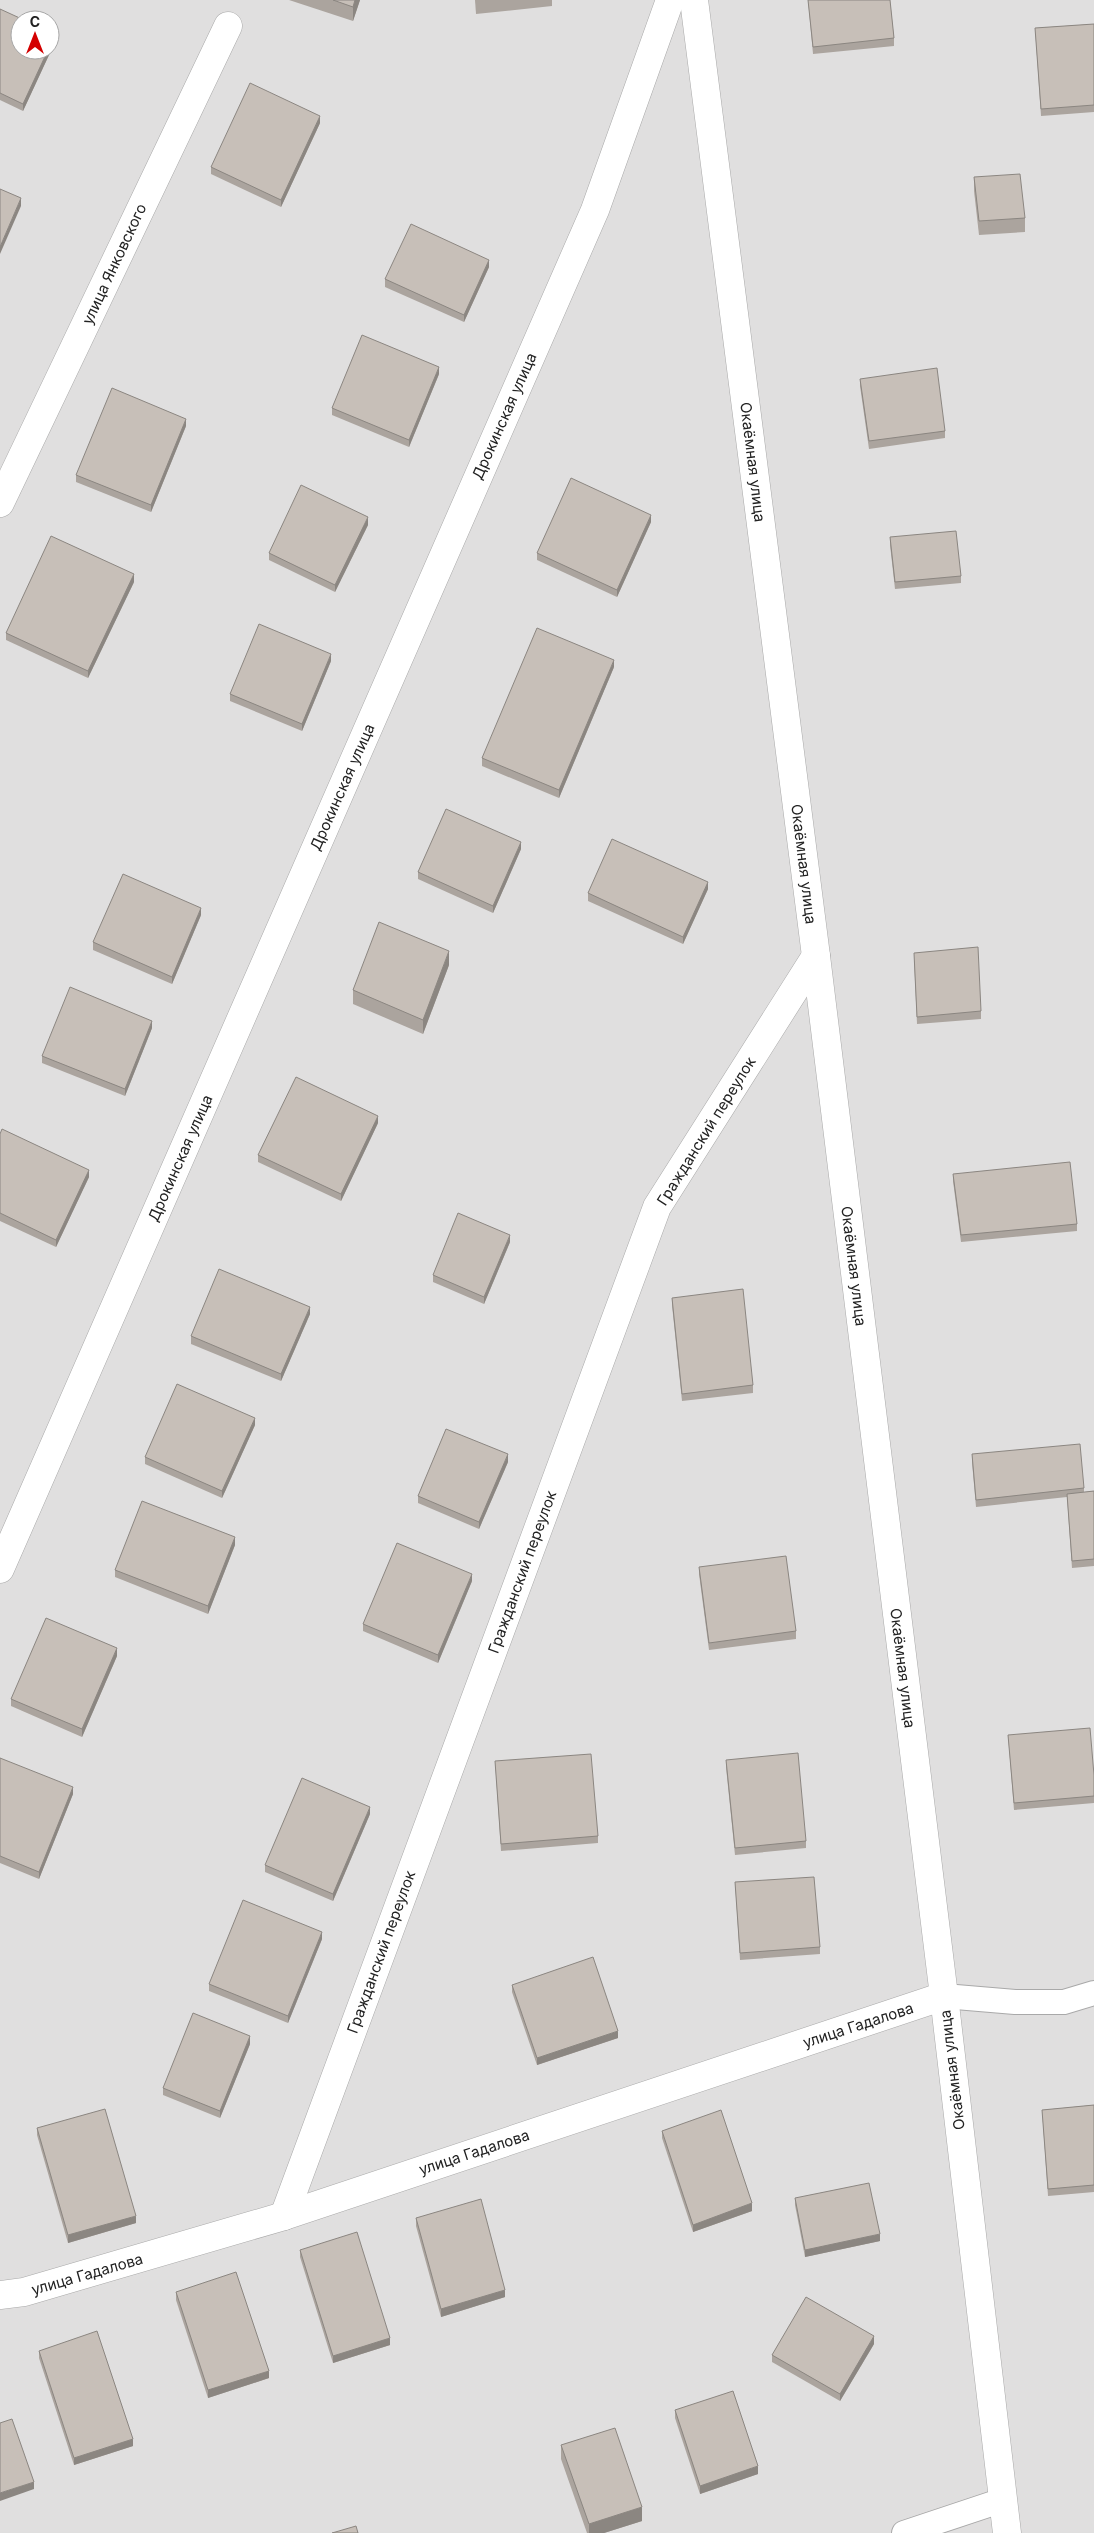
<svg xmlns="http://www.w3.org/2000/svg" width="1094" height="2533" font-family="Inter,sans-serif">
<style>
.residential{fill:#e0dfdf;fill-rule:evenodd}
.lines{fill:none;stroke-linecap:round;stroke-linejoin:round}
.lane-casing{stroke:#a9a9a9;stroke-width:26}
.street-casing{stroke:#a9a9a9;stroke-width:29}
.lane{stroke:#fff;stroke-width:24}
.street{stroke:#fff;stroke-width:28}
.wall{fill:#aba49e}
.shaded-wall{fill:#8b8681}
.building{fill:#c7bfb8;stroke:#8b8681}
.labels{text-anchor:middle;dominant-baseline:central;stroke-width:4;stroke-linejoin:round;paint-order:stroke}
.street-label{font-size:15px;fill:#222;stroke:#fff}
</style>
<rect width="100%" height="100%" fill="#f2efe9"/>
<path class="residential" d="M 0,0 L 1094,0 L 1094,2533 L 0,2533 ZM 20,20 L 50,20 L 50,50 L 20,50 Z"/>
<g class="lines">
<g class="lane-casing">
<g id="lane">
<path d="M 944,1996 L 1015,2002 L 1064,2002 L 1094,1993"/>
<path d="M 904,2533 L 1003,2500"/>
</g>
</g>
<g class="street-casing">
<g id="street">
<path d="M 694,0 L 816,956 L 944,1996 L 1007,2533"/>
<path d="M 0,503 L 228,26"/>
<path d="M 0,1569 L 595,210 L 670,0"/>
<path d="M 284,2216 L 657,1207 L 816,956"/>
<path d="M 0,2295 L 24,2292 L 284,2216 L 944,1996"/>
</g>
</g>
<use href="#lane" class="lane"/>
<use href="#street" class="street"/>
</g>
<g class="wall">
<path d="M 289,0 L 360,0 L 353,21 Z"/>
<path d="M 475,0 L 552,0 L 552,6 L 476,14 Z"/>
<path d="M 808,0 L 890,0 L 894,38 L 894,46 L 813,54 Z"/>
<path d="M 0,9 L 55,42 L 23,111 L 0,100 Z"/>
<path d="M 1094,24 L 1094,112 L 1041,116 L 1035,28 Z"/>
<path d="M 320,123 L 281,207 L 211,174 L 211,167 Z"/>
<path d="M 974,177 L 1025,218 L 1025,232 L 979,235 L 974,191 Z"/>
<path d="M 489,267 L 464,322 L 385,287 L 385,279 Z"/>
<path d="M 439,374 L 409,447 L 332,415 L 332,408 Z"/>
<path d="M 860,379 L 945,431 L 945,438 L 869,449 L 860,386 Z"/>
<path d="M 186,426 L 151,512 L 76,482 L 76,475 Z"/>
<path d="M 651,522 L 617,597 L 537,560 L 537,553 Z"/>
<path d="M 368,525 L 335,592 L 269,560 L 269,553 Z"/>
<path d="M 890,537 L 961,576 L 961,583 L 895,589 L 890,545 Z"/>
<path d="M 134,582 L 88,678 L 6,640 L 6,633 Z"/>
<path d="M 331,661 L 302,731 L 230,701 L 230,694 Z"/>
<path d="M 614,667 L 559,798 L 482,766 L 482,758 Z"/>
<path d="M 521,849 L 493,913 L 418,879 L 418,872 Z"/>
<path d="M 708,889 L 683,944 L 588,901 L 588,893 Z"/>
<path d="M 201,915 L 172,984 L 93,950 L 93,942 Z"/>
<path d="M 914,960 L 981,1011 L 981,1019 L 917,1024 Z"/>
<path d="M 449,965 L 423,1034 L 353,1004 L 353,990 Z"/>
<path d="M 152,1028 L 125,1096 L 42,1063 L 42,1056 Z"/>
<path d="M 378,1123 L 341,1201 L 258,1162 L 258,1155 Z"/>
<path d="M 0,1134 L 89,1177 L 56,1247 L 0,1221 Z"/>
<path d="M 953,1174 L 1077,1224 L 1077,1231 L 961,1242 L 953,1181 Z"/>
<path d="M 510,1242 L 484,1304 L 433,1282 L 433,1275 Z"/>
<path d="M 672,1298 L 753,1385 L 753,1393 L 682,1401 L 672,1305 Z"/>
<path d="M 310,1314 L 281,1381 L 191,1344 L 191,1336 Z"/>
<path d="M 255,1425 L 222,1498 L 145,1464 L 145,1457 Z"/>
<path d="M 972,1454 L 1084,1488 L 1084,1492 L 1094,1491 L 1094,1566 L 1072,1568 L 1067,1497 L 976,1507 L 972,1462 Z"/>
<path d="M 508,1462 L 479,1529 L 418,1503 L 418,1496 Z"/>
<path d="M 235,1545 L 208,1614 L 115,1577 L 115,1570 Z"/>
<path d="M 699,1567 L 796,1631 L 796,1639 L 709,1650 L 699,1574 Z"/>
<path d="M 472,1581 L 438,1663 L 363,1631 L 363,1624 Z"/>
<path d="M 117,1656 L 82,1737 L 11,1706 L 11,1699 Z"/>
<path d="M 1008,1735 L 1094,1775 L 1094,1803 L 1014,1810 Z"/>
<path d="M 0,1758 L 73,1794 L 39,1879 L 0,1863 Z"/>
<path d="M 726,1760 L 806,1841 L 806,1848 L 735,1855 L 726,1767 Z"/>
<path d="M 495,1761 L 598,1836 L 598,1843 L 501,1851 Z"/>
<path d="M 370,1814 L 333,1901 L 265,1872 L 265,1865 Z"/>
<path d="M 735,1882 L 820,1947 L 820,1954 L 740,1960 Z"/>
<path d="M 322,1939 L 288,2023 L 209,1991 L 209,1984 Z"/>
<path d="M 512,1985 L 618,2038 L 537,2065 L 512,1992 Z"/>
<path d="M 250,2044 L 220,2118 L 163,2095 L 163,2088 Z"/>
<path d="M 1094,2105 L 1094,2192 L 1048,2196 L 1042,2110 Z"/>
<path d="M 37,2128 L 136,2223 L 68,2243 L 37,2135 Z"/>
<path d="M 662,2131 L 752,2211 L 693,2232 L 662,2138 Z"/>
<path d="M 795,2198 L 880,2241 L 805,2257 L 795,2205 Z"/>
<path d="M 416,2218 L 505,2297 L 441,2317 L 416,2226 Z"/>
<path d="M 300,2250 L 390,2345 L 333,2363 L 300,2257 Z"/>
<path d="M 176,2292 L 269,2378 L 208,2398 L 176,2300 Z"/>
<path d="M 874,2344 L 840,2401 L 772,2362 L 772,2355 Z"/>
<path d="M 39,2351 L 133,2446 L 74,2465 L 39,2358 Z"/>
<path d="M 675,2410 L 758,2474 L 700,2494 L 675,2418 Z"/>
<path d="M 561,2445 L 642,2521 L 604,2533 L 587,2533 L 561,2459 Z"/>
</g>
<g class="shaded-wall">
<path d="M 355,0 L 360,0 L 353,21 L 353,7 Z"/>
<path d="M 55,35 L 55,42 L 23,111 L 23,104 L 48,50 L 50,50 L 50,46 Z"/>
<path d="M 320,116 L 320,123 L 281,207 L 281,200 Z"/>
<path d="M 21,198 L 21,206 L 0,254 L 0,247 Z"/>
<path d="M 489,260 L 489,267 L 464,322 L 464,315 Z"/>
<path d="M 439,367 L 439,374 L 409,447 L 409,440 Z"/>
<path d="M 186,419 L 186,426 L 151,512 L 151,505 Z"/>
<path d="M 651,515 L 651,522 L 617,597 L 617,590 Z"/>
<path d="M 368,517 L 368,525 L 335,592 L 335,585 Z"/>
<path d="M 134,574 L 134,582 L 88,678 L 88,671 Z"/>
<path d="M 331,654 L 331,661 L 302,731 L 302,724 Z"/>
<path d="M 614,660 L 614,667 L 559,798 L 559,790 Z"/>
<path d="M 521,842 L 521,849 L 493,913 L 493,906 Z"/>
<path d="M 708,882 L 708,889 L 683,944 L 683,937 Z"/>
<path d="M 201,908 L 201,915 L 172,984 L 172,977 Z"/>
<path d="M 449,951 L 449,965 L 423,1034 L 423,1020 Z"/>
<path d="M 152,1021 L 152,1028 L 125,1096 L 125,1089 Z"/>
<path d="M 378,1116 L 378,1123 L 341,1201 L 341,1194 Z"/>
<path d="M 89,1170 L 89,1177 L 56,1247 L 56,1240 Z"/>
<path d="M 510,1235 L 510,1242 L 484,1304 L 484,1297 Z"/>
<path d="M 310,1307 L 310,1314 L 281,1381 L 281,1374 Z"/>
<path d="M 255,1418 L 255,1425 L 222,1498 L 222,1491 Z"/>
<path d="M 508,1454 L 508,1462 L 479,1529 L 479,1522 Z"/>
<path d="M 235,1537 L 235,1545 L 208,1614 L 208,1606 Z"/>
<path d="M 472,1574 L 472,1581 L 438,1663 L 438,1655 Z"/>
<path d="M 117,1648 L 117,1656 L 82,1737 L 82,1729 Z"/>
<path d="M 73,1787 L 73,1794 L 39,1879 L 39,1872 Z"/>
<path d="M 370,1807 L 370,1814 L 333,1901 L 333,1894 Z"/>
<path d="M 322,1932 L 322,1939 L 288,2023 L 288,2016 Z"/>
<path d="M 618,2031 L 618,2038 L 537,2065 L 537,2058 Z"/>
<path d="M 250,2036 L 250,2044 L 220,2118 L 220,2111 Z"/>
<path d="M 752,2203 L 752,2211 L 693,2232 L 693,2225 Z"/>
<path d="M 136,2216 L 136,2223 L 68,2243 L 68,2235 Z"/>
<path d="M 880,2234 L 880,2241 L 805,2257 L 805,2250 Z"/>
<path d="M 505,2290 L 505,2297 L 441,2317 L 441,2309 Z"/>
<path d="M 874,2336 L 874,2344 L 840,2401 L 840,2394 Z"/>
<path d="M 390,2338 L 390,2345 L 333,2363 L 333,2356 Z"/>
<path d="M 269,2371 L 269,2378 L 208,2398 L 208,2390 Z"/>
<path d="M 133,2439 L 133,2446 L 74,2465 L 74,2458 Z"/>
<path d="M 758,2466 L 758,2474 L 700,2494 L 700,2486 Z"/>
<path d="M 34,2482 L 34,2489 L 0,2501 L 0,2493 Z"/>
<path d="M 642,2507 L 642,2521 L 604,2533 L 589,2533 L 589,2524 Z"/>
</g>
<g class="building">
<path d="M 333,0 L 355,0 L 353,7 Z"/>
<path d="M 808,0 L 890,0 L 894,38 L 813,47 Z"/>
<path d="M 0,9 L 24,20 L 20,20 L 20,50 L 48,50 L 23,104 L 0,93 Z"/>
<path d="M 1094,24 L 1094,105 L 1041,109 L 1035,28 Z"/>
<path d="M 50,32 L 55,35 L 50,46 Z"/>
<path d="M 250,83 L 320,116 L 281,200 L 211,167 Z"/>
<path d="M 1020,174 L 1025,218 L 979,221 L 974,177 Z"/>
<path d="M 0,189 L 21,198 L 0,247 Z"/>
<path d="M 411,224 L 489,260 L 464,315 L 385,279 Z"/>
<path d="M 362,335 L 439,367 L 409,440 L 332,408 Z"/>
<path d="M 937,368 L 945,431 L 869,441 L 860,379 Z"/>
<path d="M 112,388 L 186,419 L 151,505 L 76,475 Z"/>
<path d="M 571,478 L 651,515 L 617,590 L 537,553 Z"/>
<path d="M 301,485 L 368,517 L 335,585 L 269,553 Z"/>
<path d="M 956,531 L 961,576 L 895,582 L 890,537 Z"/>
<path d="M 51,536 L 134,574 L 88,671 L 6,633 Z"/>
<path d="M 259,624 L 331,654 L 302,724 L 230,694 Z"/>
<path d="M 537,628 L 614,660 L 559,790 L 482,758 Z"/>
<path d="M 446,809 L 521,842 L 493,906 L 418,872 Z"/>
<path d="M 612,839 L 708,882 L 683,937 L 588,893 Z"/>
<path d="M 123,874 L 201,908 L 172,977 L 93,942 Z"/>
<path d="M 379,922 L 449,951 L 423,1020 L 353,990 Z"/>
<path d="M 978,947 L 981,1011 L 917,1017 L 914,953 Z"/>
<path d="M 70,987 L 152,1021 L 125,1089 L 42,1056 Z"/>
<path d="M 296,1077 L 378,1116 L 341,1194 L 258,1155 Z"/>
<path d="M 2,1129 L 89,1170 L 56,1240 L 0,1213 L 0,1134 Z"/>
<path d="M 1070,1162 L 1077,1224 L 961,1235 L 953,1174 Z"/>
<path d="M 458,1213 L 510,1235 L 484,1297 L 433,1275 Z"/>
<path d="M 219,1269 L 310,1307 L 281,1374 L 191,1336 Z"/>
<path d="M 743,1289 L 753,1385 L 682,1394 L 672,1298 Z"/>
<path d="M 177,1384 L 255,1418 L 222,1491 L 145,1457 Z"/>
<path d="M 446,1429 L 508,1454 L 479,1522 L 418,1496 Z"/>
<path d="M 1080,1444 L 1084,1488 L 976,1500 L 972,1454 Z"/>
<path d="M 1094,1491 L 1094,1559 L 1072,1561 L 1067,1494 Z"/>
<path d="M 142,1501 L 235,1537 L 208,1606 L 115,1570 Z"/>
<path d="M 397,1543 L 472,1574 L 438,1655 L 363,1624 Z"/>
<path d="M 786,1556 L 796,1631 L 709,1643 L 699,1567 Z"/>
<path d="M 46,1618 L 117,1648 L 82,1729 L 11,1699 Z"/>
<path d="M 1090,1728 L 1094,1775 L 1094,1796 L 1014,1803 L 1008,1735 Z"/>
<path d="M 798,1753 L 806,1841 L 735,1848 L 726,1760 Z"/>
<path d="M 591,1754 L 598,1836 L 501,1844 L 495,1761 Z"/>
<path d="M 0,1758 L 73,1787 L 39,1872 L 0,1856 Z"/>
<path d="M 302,1778 L 370,1807 L 333,1894 L 265,1865 Z"/>
<path d="M 814,1877 L 820,1947 L 740,1953 L 735,1882 Z"/>
<path d="M 243,1900 L 322,1932 L 288,2016 L 209,1984 Z"/>
<path d="M 593,1957 L 618,2031 L 537,2058 L 512,1985 Z"/>
<path d="M 193,2013 L 250,2036 L 220,2111 L 163,2088 Z"/>
<path d="M 1094,2105 L 1094,2185 L 1048,2189 L 1042,2110 Z"/>
<path d="M 105,2109 L 136,2216 L 68,2235 L 37,2128 Z"/>
<path d="M 721,2110 L 752,2203 L 693,2225 L 662,2131 Z"/>
<path d="M 869,2183 L 880,2234 L 805,2250 L 795,2198 Z"/>
<path d="M 481,2199 L 505,2290 L 441,2309 L 416,2218 Z"/>
<path d="M 357,2232 L 390,2338 L 333,2356 L 300,2250 Z"/>
<path d="M 236,2272 L 269,2371 L 208,2390 L 176,2292 Z"/>
<path d="M 806,2297 L 874,2336 L 840,2394 L 772,2355 Z"/>
<path d="M 97,2331 L 133,2439 L 74,2458 L 39,2351 Z"/>
<path d="M 733,2391 L 758,2466 L 700,2486 L 675,2410 Z"/>
<path d="M 12,2419 L 34,2482 L 0,2493 L 0,2423 Z"/>
<path d="M 615,2428 L 642,2507 L 589,2524 L 561,2445 Z"/>
<path d="M 356,2526 L 358,2533 L 332,2533 Z"/>
</g>
<g class="labels">
<g class="street-label">
<text transform="translate(114 264) rotate(-65)">улица Янковского</text>
<text transform="translate(504 416) rotate(-66)">Дрокинская улица</text>
<text transform="translate(753 462) rotate(83)">Окаёмная улица</text>
<text transform="translate(342 787) rotate(-66)">Дрокинская улица</text>
<text transform="translate(804 864) rotate(83)">Окаёмная улица</text>
<text transform="translate(706 1131) rotate(-58)">Гражданский переулок</text>
<text transform="translate(180 1158) rotate(-66)">Дрокинская улица</text>
<text transform="translate(854 1266) rotate(83)">Окаёмная улица</text>
<text transform="translate(522 1572) rotate(-70)">Гражданский переулок</text>
<text transform="translate(903 1668) rotate(83)">Окаёмная улица</text>
<text transform="translate(381 1952) rotate(-70)">Гражданский переулок</text>
<text transform="translate(858 2025) rotate(-18)">улица Гадалова</text>
<text transform="translate(952 2070) rotate(-97)">Окаёмная улица</text>
<text transform="translate(474 2152) rotate(-18)">улица Гадалова</text>
<text transform="translate(87 2274) rotate(-16)">улица Гадалова</text>
</g>
</g>
<g transform="translate(35 35)"><circle r="24" fill="#ffffff" stroke="#a7a7a7"/>
<path d="M0-4L9 19L0 12L-9 19Z" fill="#d40000"/>
<text y="-8" font-size="14" font-weight="bold" text-anchor="middle" fill="#222222">С</text>
</g>
</svg>
